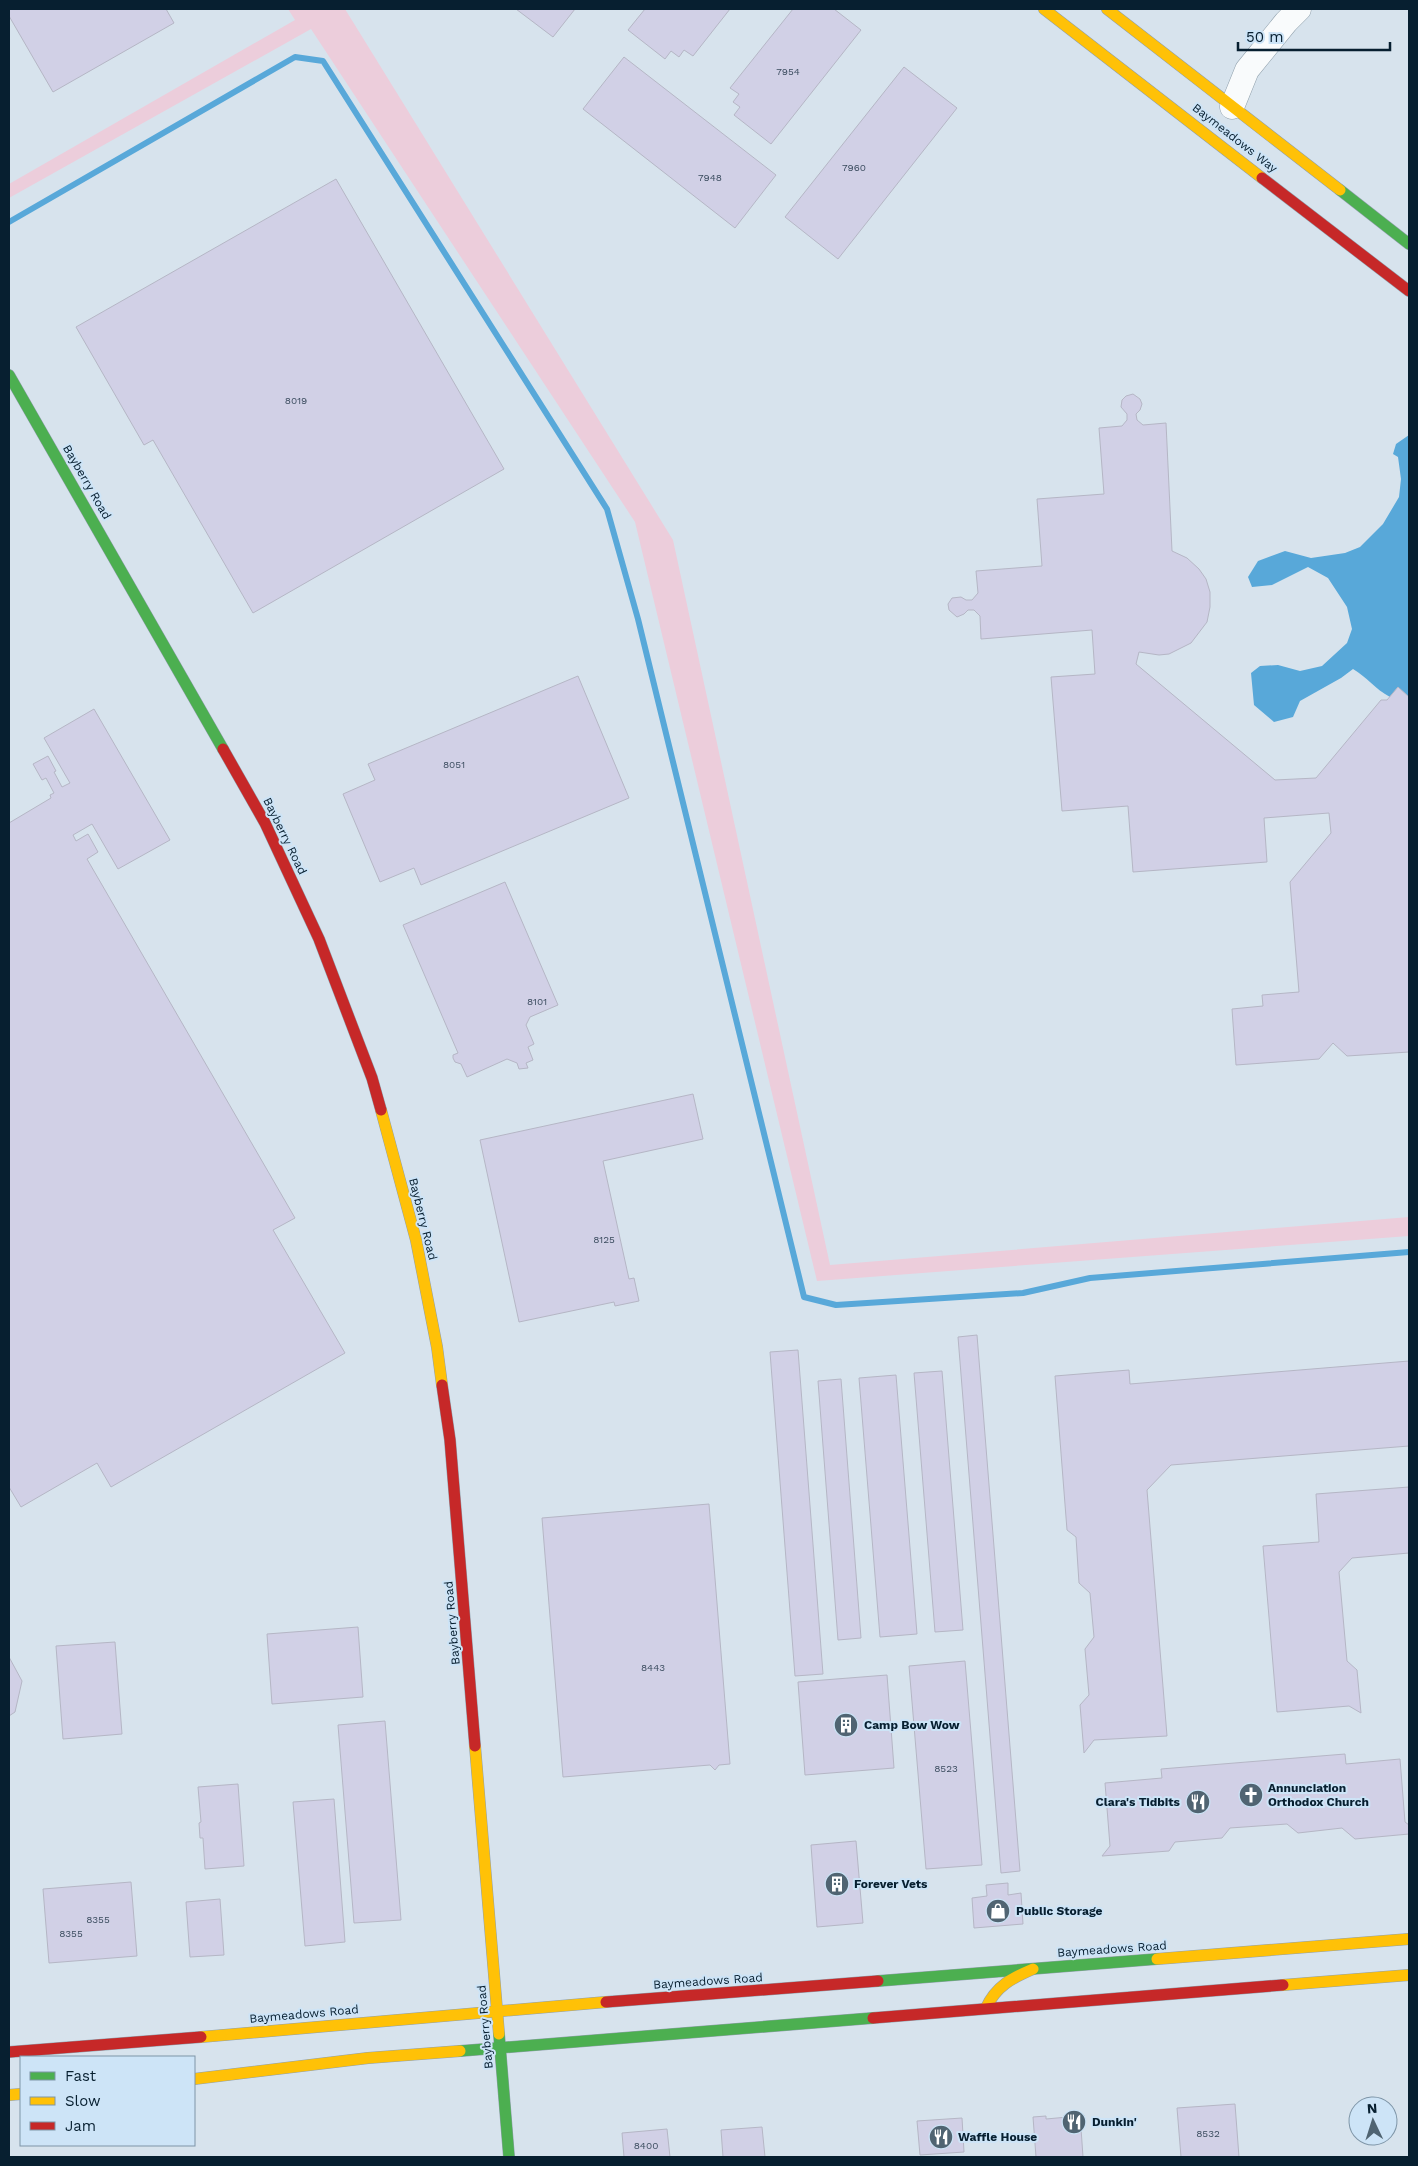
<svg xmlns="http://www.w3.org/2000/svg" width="1418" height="2166" font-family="'Work Sans',sans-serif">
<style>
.green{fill:#eccddb}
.water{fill:#58a8d9}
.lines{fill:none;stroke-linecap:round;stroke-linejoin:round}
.stream{stroke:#58a8d9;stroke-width:6}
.building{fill:#d1d0e6;stroke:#b5b6c5}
.street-casing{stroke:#90a0ac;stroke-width:25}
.fast-casing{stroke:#90a0ac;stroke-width:12}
.slow-casing{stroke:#90a0ac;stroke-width:12}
.jam-casing{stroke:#90a0ac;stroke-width:12}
.street{stroke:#f9fbfc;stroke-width:24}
.fast{stroke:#4caf50;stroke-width:11}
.slow{stroke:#ffc107;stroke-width:11}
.jam{stroke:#c62828;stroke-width:11}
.labels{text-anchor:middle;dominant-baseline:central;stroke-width:4;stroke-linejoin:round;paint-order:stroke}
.number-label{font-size:10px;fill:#3a4b5e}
.street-label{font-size:12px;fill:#071f30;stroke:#cde4f7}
.poi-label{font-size:12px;font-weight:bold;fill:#071f30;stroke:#cde4f7;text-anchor:start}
</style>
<rect width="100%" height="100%" fill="#d7e3ed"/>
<path class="green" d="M 288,9 L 345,9 L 673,540 L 830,1265 L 1409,1217 L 1409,1236 L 817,1281 L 635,522 L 311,29 L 9,198 L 9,184 L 295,20 Z"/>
<path class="water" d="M 1409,435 L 1409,697 L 1398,687 L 1390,697 C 1375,689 1367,677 1353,669 L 1341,678 L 1300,701 L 1293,717 L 1274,722 L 1254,705 L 1251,673 L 1260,666 L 1278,665 L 1300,671 L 1322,666 L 1347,643 L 1352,629 L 1347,607 L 1328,578 L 1308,567 L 1272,585 L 1252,587 L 1248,577 L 1258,561 L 1285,551 L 1311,558 L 1345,553 L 1360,547 L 1383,524 L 1399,497 L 1401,479 L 1398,457 L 1393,454 L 1396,444 Z"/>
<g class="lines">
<path class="stream" d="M 9,222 L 295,57 L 323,61 L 607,509 L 638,619 L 804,1297 L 836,1305 L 1023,1293 L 1090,1278 L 1409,1252"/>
</g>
<g class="building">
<path d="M 9,9 L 166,9 L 174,23 L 53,92 L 9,16 Z"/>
<path d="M 516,9 L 575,9 L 553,37 Z"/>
<path d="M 645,9 L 730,9 L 693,56 L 684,50 L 679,57 L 671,51 L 665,59 L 628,30 Z"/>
<path d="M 793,9 L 834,9 L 861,30 L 771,144 L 734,115 L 740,107 L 733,102 L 739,94 L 730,88 Z"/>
<path d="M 624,57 L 776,175 L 735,228 L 583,109 Z"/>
<path d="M 904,67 L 957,108 L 838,259 L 785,217 Z"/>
<path d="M 336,179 L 504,469 L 253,613 L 153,440 L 144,445 L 76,327 Z"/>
<path d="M 1133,394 L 1140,399 L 1142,404 L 1140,410 L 1136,414 L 1137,420 L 1143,425 L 1166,423 L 1172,551 L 1187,558 L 1199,569 L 1206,579 L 1210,592 L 1210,607 L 1207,622 L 1191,643 L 1169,654 L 1159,655 L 1139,652 L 1136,664 L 1275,780 L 1316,778 L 1381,700 L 1387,700 L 1398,687 L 1409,697 L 1409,1052 L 1347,1056 L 1333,1043 L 1319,1059 L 1236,1065 L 1232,1009 L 1263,1006 L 1262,995 L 1299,992 L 1290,882 L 1331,833 L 1329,813 L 1264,818 L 1267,862 L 1133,872 L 1128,806 L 1062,811 L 1051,677 L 1095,674 L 1092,630 L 981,639 L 980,616 L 974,610 L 968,610 L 964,614 L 957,617 L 949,610 L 948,604 L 952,598 L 961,597 L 966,600 L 972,600 L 978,593 L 976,571 L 1042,566 L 1037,499 L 1104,494 L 1099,428 L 1122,426 L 1127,420 L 1127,414 L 1121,407 L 1122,400 L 1126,396 Z"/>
<path d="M 578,676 L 629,798 L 421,885 L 414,868 L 380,882 L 343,794 L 375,780 L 368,764 Z"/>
<path d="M 94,709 L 170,840 L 118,869 L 92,824 L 73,835 L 76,841 L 88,834 L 98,852 L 87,859 L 295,1218 L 273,1230 L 345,1353 L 111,1487 L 97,1463 L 21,1507 L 9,1487 L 9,823 L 51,798 L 50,795 L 54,793 L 46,778 L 42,780 L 33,764 L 48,756 L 56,771 L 54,772 L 62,787 L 70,783 L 44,738 Z"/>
<path d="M 505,882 L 558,1005 L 530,1017 L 526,1025 L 534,1044 L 528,1047 L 533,1060 L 526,1063 L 528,1068 L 519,1069 L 517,1063 L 507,1059 L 467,1077 L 461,1064 L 455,1062 L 453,1058 L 453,1055 L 458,1053 L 403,925 Z"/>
<path d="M 693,1094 L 703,1139 L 603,1161 L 629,1279 L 634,1278 L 639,1301 L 615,1306 L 614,1302 L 519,1322 L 480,1140 Z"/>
<path d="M 977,1335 L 1020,1871 L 1001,1873 L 958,1337 Z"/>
<path d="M 798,1350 L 823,1674 L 795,1676 L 770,1352 Z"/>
<path d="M 1409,1361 L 1409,1446 L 1171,1465 L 1147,1490 L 1167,1736 L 1094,1740 L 1084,1753 L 1080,1705 L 1089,1695 L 1085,1649 L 1094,1637 L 1090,1593 L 1079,1583 L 1076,1537 L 1067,1530 L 1055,1376 L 1129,1370 L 1130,1384 Z"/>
<path d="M 942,1371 L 963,1630 L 935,1632 L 914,1373 Z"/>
<path d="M 896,1375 L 917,1634 L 880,1637 L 859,1378 Z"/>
<path d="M 841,1379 L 861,1638 L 838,1640 L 818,1381 Z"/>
<path d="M 1409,1487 L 1409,1553 L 1352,1558 L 1339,1572 L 1347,1661 L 1357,1670 L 1361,1713 L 1349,1706 L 1277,1712 L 1263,1546 L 1319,1542 L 1316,1494 Z"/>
<path d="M 709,1504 L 730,1764 L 719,1765 L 715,1770 L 710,1765 L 563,1777 L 542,1518 Z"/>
<path d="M 358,1627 L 363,1697 L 272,1704 L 267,1634 Z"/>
<path d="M 115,1642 L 122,1734 L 63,1739 L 56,1646 Z"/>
<path d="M 9,1657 L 22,1681 L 15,1712 L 9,1716 Z"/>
<path d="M 965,1661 L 982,1865 L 926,1869 L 909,1666 Z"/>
<path d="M 887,1675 L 894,1768 L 805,1775 L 798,1682 Z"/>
<path d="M 385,1721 L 401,1920 L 354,1923 L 338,1725 Z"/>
<path d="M 1345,1754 L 1346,1764 L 1400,1759 L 1405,1822 L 1409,1825 L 1409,1834 L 1355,1839 L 1342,1828 L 1298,1833 L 1287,1824 L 1230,1828 L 1222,1838 L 1175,1842 L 1169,1851 L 1102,1856 L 1110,1846 L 1105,1783 L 1162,1778 L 1161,1769 Z"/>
<path d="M 238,1784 L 244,1866 L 205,1869 L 203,1838 L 200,1838 L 199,1823 L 201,1822 L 198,1787 Z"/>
<path d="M 334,1799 L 345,1942 L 305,1946 L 293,1802 Z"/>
<path d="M 856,1841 L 863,1923 L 817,1927 L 811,1845 Z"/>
<path d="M 131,1882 L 137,1956 L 49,1963 L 43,1889 Z"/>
<path d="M 1008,1883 L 1008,1895 L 1021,1893 L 1023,1924 L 974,1928 L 972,1898 L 987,1896 L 986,1885 Z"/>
<path d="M 220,1899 L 224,1955 L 190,1957 L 186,1902 Z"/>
<path d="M 1235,2104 L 1239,2157 L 1181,2157 L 1177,2108 Z"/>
<path d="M 1080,2114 L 1083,2157 L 1036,2157 L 1033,2117 L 1046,2116 L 1046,2119 L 1068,2117 L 1068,2115 Z"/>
<path d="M 962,2118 L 964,2152 L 920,2155 L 917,2121 Z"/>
<path d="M 762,2127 L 765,2157 L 723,2157 L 721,2130 Z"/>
<path d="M 667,2129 L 670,2157 L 624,2157 L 622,2133 Z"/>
</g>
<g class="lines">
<g class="street-casing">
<path id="street" d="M 1232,107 L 1247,70 L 1286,22 L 1299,9"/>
</g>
<g class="fast-casing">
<g id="fast">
<path d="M 1340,190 L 1409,244"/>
<path d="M 9,375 L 223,749"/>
<path d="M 878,1981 L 1157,1959"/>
<path d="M 499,2034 L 509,2157"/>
<path d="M 460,2051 L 873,2018"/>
</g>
</g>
<g class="slow-casing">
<g id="slow">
<path d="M 1044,9 L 1262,178"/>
<path d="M 1107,9 L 1340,190"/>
<path d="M 381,1110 L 416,1240 L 437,1347 L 442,1385"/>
<path d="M 475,1746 L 499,2034"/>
<path d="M 1157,1959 L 1409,1939"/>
<path d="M 1283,1985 L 1409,1975"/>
<path d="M 986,2008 C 996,1986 1012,1978 1033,1969"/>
<path d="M 201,2037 L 606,2002"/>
<path d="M 194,2079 L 368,2058 L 460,2051"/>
<path d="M 9,2095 L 21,2094"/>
</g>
</g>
<g class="jam-casing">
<g id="jam">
<path d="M 1262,178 L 1409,291"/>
<path d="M 223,749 L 265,823 L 319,939 L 372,1078 L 381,1110"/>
<path d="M 442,1385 L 450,1440 L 475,1746"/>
<path d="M 606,2002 L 878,1981"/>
<path d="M 873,2018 L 1283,1985"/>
<path d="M 9,2052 L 201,2037"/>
</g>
</g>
<use href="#street" class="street"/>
<use href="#fast" class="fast"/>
<use href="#slow" class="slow"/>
<use href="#jam" class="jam"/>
</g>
<defs>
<g id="building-disc" transform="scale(1.25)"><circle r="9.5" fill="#506472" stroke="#cde4f7"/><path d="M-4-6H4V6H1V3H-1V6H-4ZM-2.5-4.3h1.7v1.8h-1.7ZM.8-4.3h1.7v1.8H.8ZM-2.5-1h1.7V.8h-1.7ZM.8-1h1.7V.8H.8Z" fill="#fff"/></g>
<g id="church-disc" transform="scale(1.25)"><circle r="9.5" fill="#506472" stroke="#cde4f7"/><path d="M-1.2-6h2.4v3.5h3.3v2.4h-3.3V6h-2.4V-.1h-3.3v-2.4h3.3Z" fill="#fff"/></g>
<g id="restaurant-disc" transform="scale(1.25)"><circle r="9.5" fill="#506472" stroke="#cde4f7"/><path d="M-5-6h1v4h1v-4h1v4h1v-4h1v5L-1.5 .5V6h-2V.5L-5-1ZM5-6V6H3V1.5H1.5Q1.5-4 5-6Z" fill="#fff"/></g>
<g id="shop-disc" transform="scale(1.25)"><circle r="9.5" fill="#506472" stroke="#cde4f7"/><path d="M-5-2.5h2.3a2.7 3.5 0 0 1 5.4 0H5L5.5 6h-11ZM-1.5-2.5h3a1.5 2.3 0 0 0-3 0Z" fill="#fff"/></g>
</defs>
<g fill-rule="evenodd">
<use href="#building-disc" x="846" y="1725"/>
<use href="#church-disc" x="1251" y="1795"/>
<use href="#restaurant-disc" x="1198" y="1802"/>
<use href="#building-disc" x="837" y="1884"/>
<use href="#shop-disc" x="998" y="1911"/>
<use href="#restaurant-disc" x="1074" y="2122"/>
<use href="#restaurant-disc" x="941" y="2137"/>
</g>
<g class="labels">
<g class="number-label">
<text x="788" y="71">7954</text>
<text x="854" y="167">7960</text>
<text x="710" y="177">7948</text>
<text x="296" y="400">8019</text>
<text x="454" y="764">8051</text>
<text x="537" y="1001">8101</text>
<text x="604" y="1239">8125</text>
<text x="653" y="1667">8443</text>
<text x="946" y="1768">8523</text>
<text x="98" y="1919">8355</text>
<text x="71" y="1933">8355</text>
<text x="1208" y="2133">8532</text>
<text x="646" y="2145">8400</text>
</g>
<g class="street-label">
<text transform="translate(1235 138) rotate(38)">Baymeadows Way</text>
<text transform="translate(87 482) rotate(60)">Bayberry Road</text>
<text transform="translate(285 836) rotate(64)">Bayberry Road</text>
<text transform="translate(423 1219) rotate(76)">Bayberry Road</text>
<text transform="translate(452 1623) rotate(-95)">Bayberry Road</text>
<text transform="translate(1112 1949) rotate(-4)">Baymeadows Road</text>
<text transform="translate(708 1981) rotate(-4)">Baymeadows Road</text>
<text transform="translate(304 2014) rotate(-5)">Baymeadows Road</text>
<text transform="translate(485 2027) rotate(-95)">Bayberry Road</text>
</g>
<g class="poi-label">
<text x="864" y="1725">Camp Bow Wow</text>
<text x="1268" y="1788">Annunciation<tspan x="1268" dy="14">Orthodox Church</tspan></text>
<text x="1180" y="1802" text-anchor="end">Clara's Tidbits</text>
<text x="854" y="1884">Forever Vets</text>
<text x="1016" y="1911">Public Storage</text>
<text x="1092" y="2122">Dunkin'</text>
<text x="958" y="2137">Waffle House</text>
</g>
</g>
<rect width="1418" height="2166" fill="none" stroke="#071f30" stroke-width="20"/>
<rect x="20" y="2056" width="175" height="90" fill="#cde4f7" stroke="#7e95a7"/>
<rect x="30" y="2072" width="25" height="8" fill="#4caf50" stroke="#7e95a7"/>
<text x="65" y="2081" font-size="15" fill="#071f30">Fast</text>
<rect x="30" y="2097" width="25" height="8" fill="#ffc107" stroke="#7e95a7"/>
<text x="65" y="2106" font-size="15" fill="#071f30">Slow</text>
<rect x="30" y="2122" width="25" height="8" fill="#c62828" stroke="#7e95a7"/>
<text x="65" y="2131" font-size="15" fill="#071f30">Jam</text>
<g transform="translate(1373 2121) rotate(356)"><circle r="24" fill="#cde4f7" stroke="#7e95a7"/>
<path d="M0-4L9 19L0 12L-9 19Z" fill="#506472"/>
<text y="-8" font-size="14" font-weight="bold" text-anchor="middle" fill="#071f30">N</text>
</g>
<path d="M1238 42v8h152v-8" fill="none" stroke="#071f30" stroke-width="2.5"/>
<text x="1246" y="42" font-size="15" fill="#071f30" stroke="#cde4f7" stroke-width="4" paint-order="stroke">50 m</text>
</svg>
